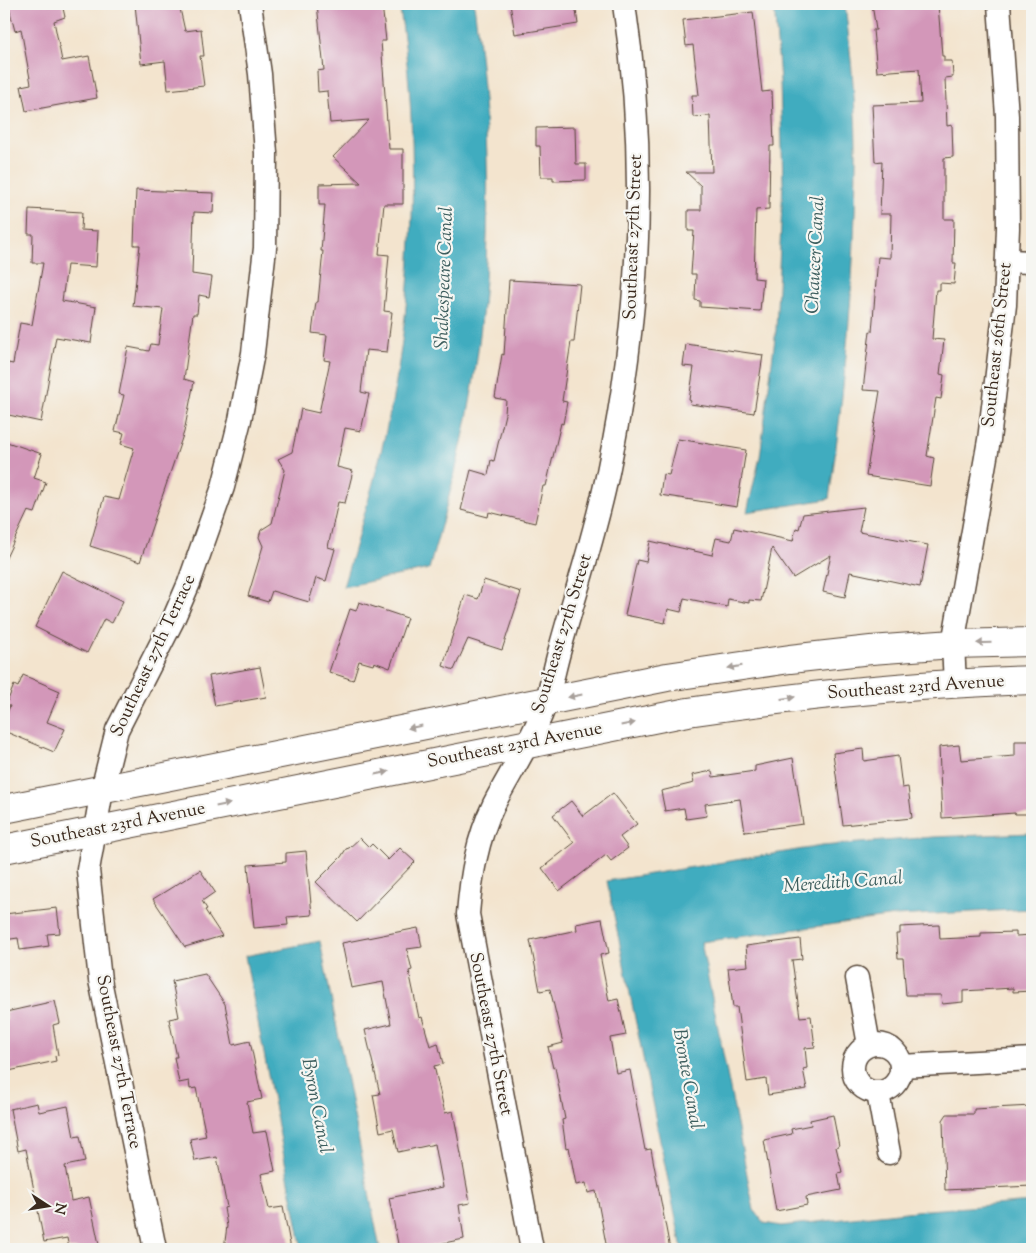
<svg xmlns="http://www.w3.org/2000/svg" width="1036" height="1253" font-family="'Sorts Mill Goudy',serif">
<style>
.water{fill:#41acbf;stroke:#3e6b6e}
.building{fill:#d397b9}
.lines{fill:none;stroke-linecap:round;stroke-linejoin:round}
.minor-casing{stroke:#574638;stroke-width:25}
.tertiary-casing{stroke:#574638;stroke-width:30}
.minor{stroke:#fff;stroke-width:22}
.tertiary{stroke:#fff;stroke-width:28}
.oneway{fill:#a79f9a}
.labels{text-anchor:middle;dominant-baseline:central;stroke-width:4.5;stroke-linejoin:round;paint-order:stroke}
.street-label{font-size:18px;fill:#3b2a1e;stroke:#f6f6f2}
.water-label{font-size:19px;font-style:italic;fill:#3d5e5e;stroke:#f6f6f2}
</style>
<rect width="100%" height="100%" fill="#f6f6f2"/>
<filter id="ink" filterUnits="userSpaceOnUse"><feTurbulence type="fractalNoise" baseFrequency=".02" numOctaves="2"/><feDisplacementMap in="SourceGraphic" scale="10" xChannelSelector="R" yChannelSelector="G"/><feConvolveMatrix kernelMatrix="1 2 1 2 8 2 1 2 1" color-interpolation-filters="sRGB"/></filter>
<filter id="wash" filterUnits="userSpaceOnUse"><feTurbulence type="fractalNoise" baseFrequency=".0096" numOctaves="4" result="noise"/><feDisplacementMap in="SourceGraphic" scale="20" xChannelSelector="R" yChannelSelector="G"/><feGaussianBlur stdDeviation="1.12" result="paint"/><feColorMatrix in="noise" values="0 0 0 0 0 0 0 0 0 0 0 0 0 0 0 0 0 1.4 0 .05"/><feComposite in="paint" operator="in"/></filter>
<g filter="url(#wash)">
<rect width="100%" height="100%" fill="#f3e4ce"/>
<g class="water">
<path d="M 399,4 L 474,4 C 492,138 494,274 469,408 C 459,462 444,516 429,569 L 343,587 C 363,519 384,451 396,381 C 416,263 419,122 399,4 Z"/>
<path d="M 774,4 L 845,4 C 851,57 857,112 856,166 C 855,277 845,389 829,499 L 747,512 L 760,457 L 776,330 L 783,183 L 780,81 Z"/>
<path d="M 1032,833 L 1032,909 L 895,916 L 701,942 L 754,1210 L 764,1223 L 781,1226 L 915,1211 L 1032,1202 L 1032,1249 L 682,1249 L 607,881 L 822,846 L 933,837 Z"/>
<path d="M 320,941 L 380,1249 L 302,1249 L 245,956 Z"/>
</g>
<g id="blocks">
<g class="building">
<path d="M 8,4 L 62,4 L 65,17 L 54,21 L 62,61 L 89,56 L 97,98 L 26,111 L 21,86 L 31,84 L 21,29 L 15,31 Z"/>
<path d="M 135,4 L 179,4 L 185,31 L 201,29 L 204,56 L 200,56 L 204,86 L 168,90 L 165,61 L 141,64 Z"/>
<path d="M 317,4 L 382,4 L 386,41 L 381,41 L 389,149 L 403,149 L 403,204 L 384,204 L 379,254 L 389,255 L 384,311 L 392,312 L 387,352 L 366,350 L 361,392 L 369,394 L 361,431 L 345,428 L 337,467 L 353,471 L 345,503 L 338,502 L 328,547 L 335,549 L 326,581 L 316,578 L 309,602 L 272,591 L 268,602 L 248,596 L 263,546 L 259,537 L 261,530 L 272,523 L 285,470 L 278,459 L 292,452 L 301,409 L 319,413 L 330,361 L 324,360 L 327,335 L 312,333 L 316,302 L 318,302 L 323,251 L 321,251 L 325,205 L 319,205 L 319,184 L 361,183 L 333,157 L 369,120 L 330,123 L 327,91 L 318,92 L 317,71 L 324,70 Z"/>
<path d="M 510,4 L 575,4 L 578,24 L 515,34 Z"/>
<path d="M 872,4 L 938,4 L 942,56 L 944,56 L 944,61 L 952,61 L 953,77 L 945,78 L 947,126 L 952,125 L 953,157 L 944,158 L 944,219 L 954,219 L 953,263 L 956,263 L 954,284 L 940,283 L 940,290 L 936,290 L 932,339 L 944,340 L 940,374 L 944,375 L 941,399 L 936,398 L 927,456 L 934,458 L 930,486 L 866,476 L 880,391 L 863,390 L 870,331 L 872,332 L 878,257 L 890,258 L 891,214 L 880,214 L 882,161 L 875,162 L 872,105 L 921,103 L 919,69 L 877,72 L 873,30 L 876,30 Z"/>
<path d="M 753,12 L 762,92 L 772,91 L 774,146 L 770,146 L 769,209 L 756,210 L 754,278 L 763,279 L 760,311 L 700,307 L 700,301 L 695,300 L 696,274 L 691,274 L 694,231 L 688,231 L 688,210 L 701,210 L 701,186 L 686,172 L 712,172 L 710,116 L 693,117 L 692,95 L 699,95 L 693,45 L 686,46 L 683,20 Z"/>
<path d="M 575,127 L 576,164 L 586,164 L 586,180 L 553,181 L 553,177 L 541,177 L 540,146 L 536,146 L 536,128 Z"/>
<path d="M 136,190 L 214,193 L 213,213 L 194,212 L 192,274 L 212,277 L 209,297 L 199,295 L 197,314 L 193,314 L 184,379 L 194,382 L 184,432 L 140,562 L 90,546 L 104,497 L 119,500 L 134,448 L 121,444 L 124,433 L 115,431 L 124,395 L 119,394 L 128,347 L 149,351 L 151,344 L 158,345 L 163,309 L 133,306 L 140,245 L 134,245 Z"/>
<path d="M 29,209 L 82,212 L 81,230 L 98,231 L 96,267 L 67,265 L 62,301 L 96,307 L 91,343 L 56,337 L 41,422 L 4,414 L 4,384 L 8,363 L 13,364 L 20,323 L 32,325 L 43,263 L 32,263 L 33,234 L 28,234 Z"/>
<path d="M 509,280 L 580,284 L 574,342 L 571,342 L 562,401 L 567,402 L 563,424 L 561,423 L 546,486 L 543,486 L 535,523 L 489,512 L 488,517 L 461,510 L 471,470 L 488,475 L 491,460 L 494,461 L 505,414 L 506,400 L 495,398 L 502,354 L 504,355 Z"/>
<path d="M 686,344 L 763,355 L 754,413 L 690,404 L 691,401 L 689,400 L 694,367 L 683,366 Z"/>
<path d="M 678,439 L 746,450 L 737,507 L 660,495 L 663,474 L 669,475 Z"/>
<path d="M 4,441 L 42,454 L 34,478 L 46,482 L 35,513 L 28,511 L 4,562 Z"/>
<path d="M 864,507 L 859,532 L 928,545 L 920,587 L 850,572 L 845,597 L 823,592 L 831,555 L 793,578 L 772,548 L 761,601 L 749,600 L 749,603 L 728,599 L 727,607 L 684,598 L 681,612 L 668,609 L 665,623 L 625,615 L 637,560 L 646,562 L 650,541 L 712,555 L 716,538 L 731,541 L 734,528 L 793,541 L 796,528 L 799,529 L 803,514 Z"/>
<path d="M 62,571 L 123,601 L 112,623 L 104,619 L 87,653 L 35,627 Z"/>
<path d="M 484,580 L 521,592 L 502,650 L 468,639 L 454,670 L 443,666 L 465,595 L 478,599 Z"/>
<path d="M 359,602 L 407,618 L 390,668 L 374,662 L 373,665 L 359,661 L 353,680 L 329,672 L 350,609 L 356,611 Z"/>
<path d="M 260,667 L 266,697 L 215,706 L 209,676 Z"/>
<path d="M 23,675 L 60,691 L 47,722 L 65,729 L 54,752 L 4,731 L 4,720 L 10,706 L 6,705 L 14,685 L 18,687 Z"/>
<path d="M 1015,741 L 1032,741 L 1032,814 L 1015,814 L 1015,813 L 942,818 L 939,747 L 959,745 L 961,760 L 1015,756 Z"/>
<path d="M 863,749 L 864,761 L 898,756 L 902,788 L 908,787 L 912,818 L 843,825 L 833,753 Z"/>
<path d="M 793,758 L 803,824 L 745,832 L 740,799 L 705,804 L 707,816 L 686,819 L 684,808 L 665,811 L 661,791 L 694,783 L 692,775 L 712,771 L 713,777 L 755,771 L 755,766 Z"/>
<path d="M 613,793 L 637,824 L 620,837 L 628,848 L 611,861 L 606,855 L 559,891 L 542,868 L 574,843 L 553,815 L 571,801 L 583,816 Z"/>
<path d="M 360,838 L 369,847 L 372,844 L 388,860 L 400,848 L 415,862 L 357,922 L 316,882 L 341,857 L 346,849 L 349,848 Z"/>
<path d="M 306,851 L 312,915 L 287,917 L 288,925 L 254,928 L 248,865 L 286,862 L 286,853 Z"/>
<path d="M 200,870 L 215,892 L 202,901 L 207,909 L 205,910 L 222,936 L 185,947 L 153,899 Z"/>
<path d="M 57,908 L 60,933 L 47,934 L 49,946 L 20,950 L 18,938 L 4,940 L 4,914 Z"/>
<path d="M 602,919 L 609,953 L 600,955 L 609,1001 L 618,999 L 626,1035 L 610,1038 L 616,1073 L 630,1070 L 645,1150 L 651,1149 L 670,1249 L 607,1249 L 596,1191 L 588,1193 L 586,1183 L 576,1185 L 569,1147 L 566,1148 L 562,1120 L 565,1119 L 555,1067 L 553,1068 L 548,1047 L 563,1043 L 550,989 L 540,991 L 530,940 L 577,930 L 576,924 Z"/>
<path d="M 939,925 L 940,939 L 981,937 L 981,933 L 1016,932 L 1016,936 L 1032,935 L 1032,991 L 1013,992 L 1013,988 L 963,991 L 963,1002 L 942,1004 L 941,995 L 906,995 L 903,958 L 898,958 L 896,934 L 900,934 L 900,927 Z"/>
<path d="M 418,928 L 422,947 L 407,949 L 412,970 L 409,971 L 419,1018 L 422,1017 L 430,1046 L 438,1043 L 443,1064 L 434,1066 L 445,1113 L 453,1111 L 470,1203 L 459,1205 L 464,1239 L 414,1249 L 399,1249 L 389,1198 L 443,1187 L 435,1144 L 398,1152 L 393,1129 L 380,1132 L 373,1095 L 380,1094 L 365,1030 L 391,1024 L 383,982 L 351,988 L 342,943 Z"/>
<path d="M 800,939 L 802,959 L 792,960 L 800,1017 L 811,1016 L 815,1047 L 805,1048 L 807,1068 L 803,1069 L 807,1089 L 768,1095 L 766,1079 L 747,1082 L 737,1007 L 733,1007 L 728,968 L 748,966 L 746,946 Z"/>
<path d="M 205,974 L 225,1004 L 233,1045 L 250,1041 L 262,1099 L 247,1102 L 253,1133 L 267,1131 L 275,1171 L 261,1174 L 269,1209 L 283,1207 L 291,1249 L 224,1249 L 227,1226 L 224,1208 L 227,1207 L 217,1157 L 195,1161 L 190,1139 L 206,1136 L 196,1088 L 190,1089 L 189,1081 L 179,1083 L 174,1057 L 177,1057 L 169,1019 L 179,1017 L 172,981 Z"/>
<path d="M 55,1001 L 60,1023 L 53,1025 L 58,1055 L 55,1056 L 56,1061 L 4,1072 L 4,1020 L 7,1020 L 6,1012 Z"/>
<path d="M 37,1103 L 39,1112 L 68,1106 L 74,1137 L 80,1136 L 85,1162 L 65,1166 L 71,1201 L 89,1197 L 100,1249 L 69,1249 L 67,1238 L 44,1242 L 26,1149 L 18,1151 L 10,1109 Z"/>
<path d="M 1032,1106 L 1032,1186 L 945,1190 L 943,1120 L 947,1114 L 974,1114 L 974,1109 Z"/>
<path d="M 833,1115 L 839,1146 L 836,1147 L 842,1172 L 838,1173 L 841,1190 L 806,1197 L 807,1205 L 776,1211 L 764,1140 L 792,1134 L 791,1129 L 811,1125 L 810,1120 Z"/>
</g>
</g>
</g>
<g filter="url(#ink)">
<use href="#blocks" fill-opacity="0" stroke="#574638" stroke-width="1"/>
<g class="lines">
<g class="minor-casing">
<g id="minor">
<path d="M 1007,261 L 1032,262"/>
<path d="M 955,684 L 953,644 L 989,440 L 1005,305 L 1008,228 L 1007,116 L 999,4"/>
<path d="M 857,978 L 869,1045"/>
<circle cx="877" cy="1068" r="24"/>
<path d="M 901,1066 L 1032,1059"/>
<path d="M 878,1093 L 889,1153"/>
<path d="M 155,1249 L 100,980 L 88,870 L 102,790 L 117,730 L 173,620 L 189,583 L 223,487 L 240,420 L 253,353 L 265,248 L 266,153 L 260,74 L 250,4"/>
<path d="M 532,1249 L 468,914 C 471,876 477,839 494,804 C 510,773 537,732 547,699 C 552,683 555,666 560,649 C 576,590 596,532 608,472 C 640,318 648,160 624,4"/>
</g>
</g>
<g class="tertiary-casing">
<g id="tertiary">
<path d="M 4,809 L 667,677 L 790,659 L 871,650 L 953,644 L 1032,642"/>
<path d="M 4,849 L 688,712 C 804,695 916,684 1032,680"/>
</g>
</g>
<use href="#minor" class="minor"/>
<use href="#tertiary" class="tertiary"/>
</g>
<defs><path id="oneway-solid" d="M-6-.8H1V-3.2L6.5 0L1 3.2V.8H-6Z" transform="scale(1.25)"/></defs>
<g class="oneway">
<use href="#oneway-solid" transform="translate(984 643) rotate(179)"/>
<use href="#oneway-solid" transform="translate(735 667) rotate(171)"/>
<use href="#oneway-solid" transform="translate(575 696) rotate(169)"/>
<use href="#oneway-solid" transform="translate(788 698) rotate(-8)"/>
<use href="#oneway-solid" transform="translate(628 724) rotate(-11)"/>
<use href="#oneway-solid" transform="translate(415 727) rotate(169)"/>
<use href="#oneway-solid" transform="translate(382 773) rotate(-11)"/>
<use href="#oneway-solid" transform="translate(223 805) rotate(-11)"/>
</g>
</g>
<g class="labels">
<g class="street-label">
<text transform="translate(634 237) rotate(-88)">Southeast 27th Street</text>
<text transform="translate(998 345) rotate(-84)">Southeast 26th Street</text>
<text transform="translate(563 634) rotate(-73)">Southeast 27th Street</text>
<text transform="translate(154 656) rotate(-65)">Southeast 27th Terrace</text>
<text transform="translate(916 688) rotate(-4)">Southeast 23rd Avenue</text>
<text transform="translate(515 746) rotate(-11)">Southeast 23rd Avenue</text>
<text transform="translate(118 826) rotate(-11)">Southeast 23rd Avenue</text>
<text transform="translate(490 1034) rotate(79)">Southeast 27th Street</text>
<text transform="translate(118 1062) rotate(79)">Southeast 27th Terrace</text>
</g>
<g class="water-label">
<text transform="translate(816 255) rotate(-87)">Chaucer Canal</text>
<text transform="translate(445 278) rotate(-88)">Shakespeare Canal</text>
<text transform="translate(843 883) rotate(-4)">Meredith Canal</text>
<text transform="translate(687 1079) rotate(80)">Bronte Canal</text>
<text transform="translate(316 1106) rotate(79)">Byron Canal</text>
</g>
</g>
<rect width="1036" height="1253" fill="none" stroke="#f6f6f2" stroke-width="20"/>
<g transform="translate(48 1206) rotate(102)" stroke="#f6f6f2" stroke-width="4" paint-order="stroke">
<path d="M0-4L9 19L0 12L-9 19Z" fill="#3b2a1e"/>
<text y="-8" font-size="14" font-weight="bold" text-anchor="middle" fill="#3b2a1e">N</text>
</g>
</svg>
